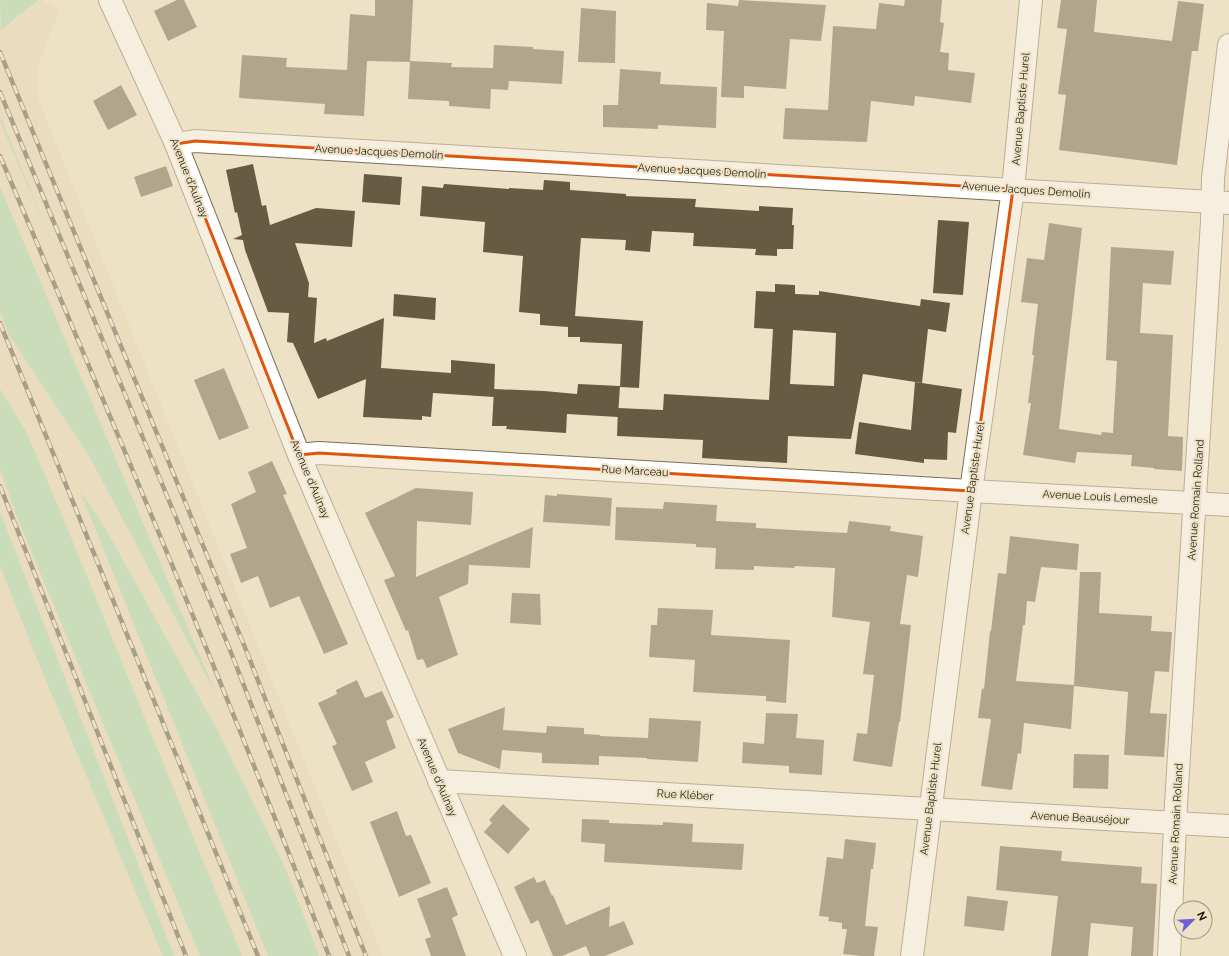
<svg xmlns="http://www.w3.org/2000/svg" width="1229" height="956" font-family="Raleway,sans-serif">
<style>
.built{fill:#e4d6b4}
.green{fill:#9fd6aa}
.building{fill:#665c44;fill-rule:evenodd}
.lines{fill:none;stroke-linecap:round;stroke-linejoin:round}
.street-casing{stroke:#7b7057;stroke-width:24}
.street{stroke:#fff;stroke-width:22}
.rail-casing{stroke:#534d3f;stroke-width:4.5}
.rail{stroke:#eee2c6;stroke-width:3;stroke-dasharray:9;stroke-linecap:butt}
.marked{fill:none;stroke:#de560c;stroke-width:3;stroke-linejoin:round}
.labels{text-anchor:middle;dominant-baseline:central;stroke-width:4;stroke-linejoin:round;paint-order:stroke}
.street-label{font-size:11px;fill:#1f1b11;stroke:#eee2c6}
</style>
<rect width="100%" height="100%" fill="#eee2c6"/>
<path class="built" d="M 0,0 L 41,0 L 60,10 L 38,65 L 39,101 L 383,956 L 0,956 Z"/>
<g class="green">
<path d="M 0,0 L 38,0 L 1,30 Z"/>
<path d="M 0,116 L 59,259 L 0,121 Z"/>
<path d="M 0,187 L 216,694 L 89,456 L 9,335 L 0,312 Z"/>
<path d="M 0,389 L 27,433 L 59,508 L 242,956 L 200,956 L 17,517 L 0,469 Z"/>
<path d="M 80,491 L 104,526 L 219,733 L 287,872 L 319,956 L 268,956 Z"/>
<path d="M 0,512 L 174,956 L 163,956 L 38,662 L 0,566 Z"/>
</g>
<g class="building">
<path d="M 177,0 L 184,0 L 197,27 L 168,41 L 154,11 Z"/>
<path d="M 375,0 L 413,0 L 410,62 L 367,61 L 364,116 L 324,114 L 325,104 L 240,98 L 239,97 L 242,55 L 287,58 L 286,67 L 347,70 L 350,14 L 375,16 Z"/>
<path d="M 739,0 L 826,5 L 821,41 L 790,39 L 786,89 L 744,86 L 744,98 L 721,97 L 724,31 L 706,30 L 707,3 L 738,6 Z"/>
<path d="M 905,0 L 942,0 L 940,22 L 944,23 L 940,52 L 949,53 L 948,70 L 975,73 L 971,103 L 915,96 L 914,106 L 871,101 L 867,142 L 783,139 L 785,108 L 828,110 L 833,26 L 876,29 L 879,3 L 904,6 Z"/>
<path d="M 1061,0 L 1097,0 L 1094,32 L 1172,41 L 1178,1 L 1204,4 L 1198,51 L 1192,51 L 1177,165 L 1059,150 L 1066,95 L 1058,94 L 1067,29 L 1057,28 Z"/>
<path d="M 581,8 L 616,11 L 615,63 L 578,62 Z"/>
<path d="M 494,45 L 533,47 L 533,49 L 564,51 L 562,84 L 509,81 L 508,90 L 491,89 L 490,109 L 449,106 L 449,101 L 408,99 L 410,61 L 452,63 L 451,67 L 493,68 Z"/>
<path d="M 620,69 L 661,72 L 660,84 L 717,87 L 716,128 L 658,125 L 658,129 L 603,127 L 603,105 L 618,105 Z"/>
<path d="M 121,85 L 137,115 L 108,130 L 93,101 Z"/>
<path d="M 253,164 L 262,206 L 266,205 L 270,225 L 316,208 L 355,211 L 352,247 L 295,243 L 309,283 L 308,297 L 317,298 L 314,343 L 326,338 L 327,341 L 384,318 L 381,368 L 451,373 L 451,360 L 495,364 L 494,397 L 433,393 L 431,417 L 422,416 L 422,420 L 363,417 L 366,379 L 318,399 L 293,343 L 287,342 L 289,313 L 268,312 L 245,250 L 243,240 L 233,239 L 242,235 L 237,212 L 235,213 L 226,170 Z"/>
<path d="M 166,166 L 173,186 L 141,197 L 134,177 Z"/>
<path d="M 364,174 L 402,177 L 400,205 L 362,202 Z"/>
<path d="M 544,180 L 570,182 L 570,190 L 626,194 L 626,196 L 696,199 L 695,207 L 759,211 L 759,206 L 793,208 L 792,225 L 794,225 L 793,249 L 777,249 L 777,256 L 755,255 L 756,249 L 693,246 L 694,233 L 652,231 L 650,252 L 625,250 L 626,240 L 581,238 L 575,316 L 643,321 L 639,388 L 620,387 L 622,344 L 580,342 L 580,337 L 568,337 L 568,327 L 540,325 L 540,314 L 519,312 L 523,256 L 483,252 L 485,222 L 420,216 L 422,186 L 443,188 L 444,184 L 509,189 L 509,188 L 543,190 Z"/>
<path d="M 938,220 L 969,222 L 963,295 L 933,293 Z"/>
<path d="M 1049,223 L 1082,228 L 1059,429 L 1101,435 L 1102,432 L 1113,433 L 1117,361 L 1106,360 L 1111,247 L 1174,251 L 1171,285 L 1143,283 L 1140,333 L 1173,335 L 1168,436 L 1183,437 L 1182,471 L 1154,469 L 1154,468 L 1131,466 L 1132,455 L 1077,452 L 1075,463 L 1023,455 L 1031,403 L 1028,403 L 1034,355 L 1032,355 L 1038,304 L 1021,302 L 1027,258 L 1044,260 Z"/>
<path d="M 775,284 L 795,285 L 795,294 L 819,295 L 819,291 L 920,306 L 921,299 L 950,303 L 946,332 L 928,329 L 922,383 L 863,374 L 851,439 L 788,436 L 787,463 L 702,458 L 703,440 L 617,436 L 618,408 L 663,410 L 664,394 L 769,400 L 773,329 L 754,328 L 756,291 L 775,292 ZM 793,330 L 836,333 L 834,386 L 790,384 Z"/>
<path d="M 394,294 L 436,298 L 435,320 L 393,316 Z"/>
<path d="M 224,368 L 249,428 L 219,440 L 194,380 Z"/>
<path d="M 915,382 L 962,389 L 956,433 L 948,432 L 947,460 L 924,459 L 924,463 L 855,454 L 859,422 L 911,430 Z"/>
<path d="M 578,384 L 620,386 L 618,417 L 567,414 L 566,433 L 506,429 L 507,426 L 492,426 L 494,389 L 544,391 L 577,394 Z"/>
<path d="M 272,461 L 287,494 L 283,495 L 348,644 L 324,654 L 299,596 L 270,608 L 258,576 L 241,583 L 230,554 L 247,548 L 231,504 L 256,492 L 248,472 Z"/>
<path d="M 416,488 L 473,492 L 471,525 L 417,521 L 416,577 L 533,527 L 530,568 L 469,565 L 468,584 L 439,597 L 458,655 L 427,668 L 423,659 L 417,660 L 408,630 L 406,631 L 384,580 L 395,576 L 365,513 Z"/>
<path d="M 557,494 L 612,498 L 610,526 L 543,522 L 545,495 L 557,496 Z"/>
<path d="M 664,502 L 717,505 L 716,521 L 756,523 L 756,528 L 847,533 L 849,521 L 891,526 L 890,531 L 923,536 L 918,577 L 907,575 L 900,624 L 911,625 L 900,722 L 899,722 L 892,767 L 853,761 L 857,733 L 867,734 L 874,675 L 863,674 L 870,622 L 832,617 L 835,568 L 795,566 L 794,568 L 754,566 L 754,570 L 715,569 L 716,548 L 696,547 L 696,544 L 615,540 L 616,507 L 663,509 Z"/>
<path d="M 1010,536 L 1079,544 L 1077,570 L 1041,567 L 1035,602 L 1027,601 L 1025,625 L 1023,625 L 1016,681 L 1074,685 L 1080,572 L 1101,572 L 1099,613 L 1152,616 L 1151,631 L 1172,632 L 1169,672 L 1155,671 L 1150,713 L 1167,714 L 1164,757 L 1124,755 L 1128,692 L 1074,686 L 1071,729 L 1024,723 L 1021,754 L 1018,753 L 1012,790 L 981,786 L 991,719 L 978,718 L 982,688 L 984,689 L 990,631 L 991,631 L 998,573 L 1006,574 Z"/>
<path d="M 512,593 L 540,594 L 541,625 L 510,623 Z"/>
<path d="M 658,608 L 713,610 L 711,635 L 790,640 L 786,703 L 766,701 L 766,696 L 693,692 L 695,660 L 649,657 L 651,625 L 657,625 Z"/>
<path d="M 357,680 L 365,698 L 382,691 L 394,717 L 386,721 L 396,748 L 365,762 L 373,782 L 352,791 L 332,746 L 337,744 L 318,703 L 337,694 L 336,690 Z"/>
<path d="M 505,707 L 503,730 L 546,733 L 547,726 L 584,728 L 584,734 L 600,735 L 600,736 L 648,738 L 649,718 L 701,721 L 698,762 L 647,759 L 647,758 L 599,756 L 599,765 L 542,763 L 542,753 L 502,750 L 500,769 L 458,753 L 448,729 Z"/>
<path d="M 766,713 L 798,714 L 796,738 L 824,740 L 822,775 L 789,773 L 789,766 L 742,763 L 743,742 L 764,744 Z"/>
<path d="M 1074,754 L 1109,755 L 1108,789 L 1073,788 Z"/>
<path d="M 503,804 L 530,829 L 508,854 L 484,832 L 492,823 L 489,820 Z"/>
<path d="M 397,811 L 406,836 L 411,835 L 431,883 L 399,897 L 370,822 Z"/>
<path d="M 582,819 L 609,820 L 609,823 L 663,825 L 663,822 L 693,824 L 692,842 L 744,844 L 742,870 L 604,862 L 605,844 L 581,842 Z"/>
<path d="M 845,839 L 876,843 L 873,869 L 871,869 L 865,926 L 878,927 L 874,956 L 862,956 L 843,954 L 847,929 L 842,929 L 842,923 L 828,921 L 829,917 L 819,916 L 827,857 L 843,859 Z"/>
<path d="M 1000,846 L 1062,851 L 1061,861 L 1142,867 L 1141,883 L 1157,884 L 1153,956 L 1131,956 L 1133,927 L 1091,923 L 1088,956 L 1051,956 L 1058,896 L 996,890 Z"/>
<path d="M 534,877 L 537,883 L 545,880 L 552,896 L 553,895 L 566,925 L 610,906 L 609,927 L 624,921 L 634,944 L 605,956 L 590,956 L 586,946 L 562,956 L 553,956 L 538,920 L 531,924 L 514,887 Z"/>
<path d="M 447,887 L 458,915 L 452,918 L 466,956 L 431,956 L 425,939 L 431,937 L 417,899 Z"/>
<path d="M 967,896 L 1008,901 L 1004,931 L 964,926 Z"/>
</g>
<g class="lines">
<g class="street-casing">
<g id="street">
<path d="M 110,0 L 176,144 L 299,455 L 515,956"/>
<path d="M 176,144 L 195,141 L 1229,203"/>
<path d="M 299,455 L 319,453 L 971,491 L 1229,505"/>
<path d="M 439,781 L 1229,826"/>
<path d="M 912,956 L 971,491 L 1013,189 L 1031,0"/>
<path d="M 1169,956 L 1176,804 L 1212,221 L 1213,178 L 1229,45"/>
</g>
</g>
<use href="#street" class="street"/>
<g class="rail-casing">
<g id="rail">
<path d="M 0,52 L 246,650 L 366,956"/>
<path d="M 0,92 L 172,508 L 232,655 L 349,956"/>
<path d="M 0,156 C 113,422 225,687 329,956"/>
<path d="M 0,323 L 258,956"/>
<path d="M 0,486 L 186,956"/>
</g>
</g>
<use href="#rail" class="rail"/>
</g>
<path d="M0 0H1229V956H0ZM 195,141 L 1013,189 L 971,491 L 319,453 L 299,455 L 176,144 Z" fill="#eee2c6" fill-opacity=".55" fill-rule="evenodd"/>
<path class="marked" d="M 195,141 L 1013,189 L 971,491 L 319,453 L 299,455 L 176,144 Z"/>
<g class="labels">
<g class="street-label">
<text transform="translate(1021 109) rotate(-85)">Avenue Baptiste Hurel</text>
<text transform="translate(379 152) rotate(3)">Avenue Jacques Demolin</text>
<text transform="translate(702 171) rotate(3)">Avenue Jacques Demolin</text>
<text transform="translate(189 178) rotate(68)">Avenue d'Aulnay</text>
<text transform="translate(1026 190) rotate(4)">Avenue Jacques Demolin</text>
<text transform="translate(635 471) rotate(3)">Rue Marceau</text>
<text transform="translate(973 478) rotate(-82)">Avenue Baptiste Hurel</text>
<text transform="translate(310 479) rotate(67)">Avenue d'Aulnay</text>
<text transform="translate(1100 497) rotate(3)">Avenue Louis Lemesle</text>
<text transform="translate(1196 500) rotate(-86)">Avenue Romain Rolland</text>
<text transform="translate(437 777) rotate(67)">Avenue d'Aulnay</text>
<text transform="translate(685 795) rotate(3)">Rue Kléber</text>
<text transform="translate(931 799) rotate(-83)">Avenue Baptiste Hurel</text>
<text transform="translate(1080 818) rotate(3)">Avenue Beauséjour</text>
<text transform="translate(1176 824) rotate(-87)">Avenue Romain Rolland</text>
</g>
</g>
<g transform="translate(1193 920) rotate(66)"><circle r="19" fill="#eee2c6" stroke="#9b927e"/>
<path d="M0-3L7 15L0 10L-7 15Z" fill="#7060da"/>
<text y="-6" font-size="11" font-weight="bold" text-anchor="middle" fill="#1f1b11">N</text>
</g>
</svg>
